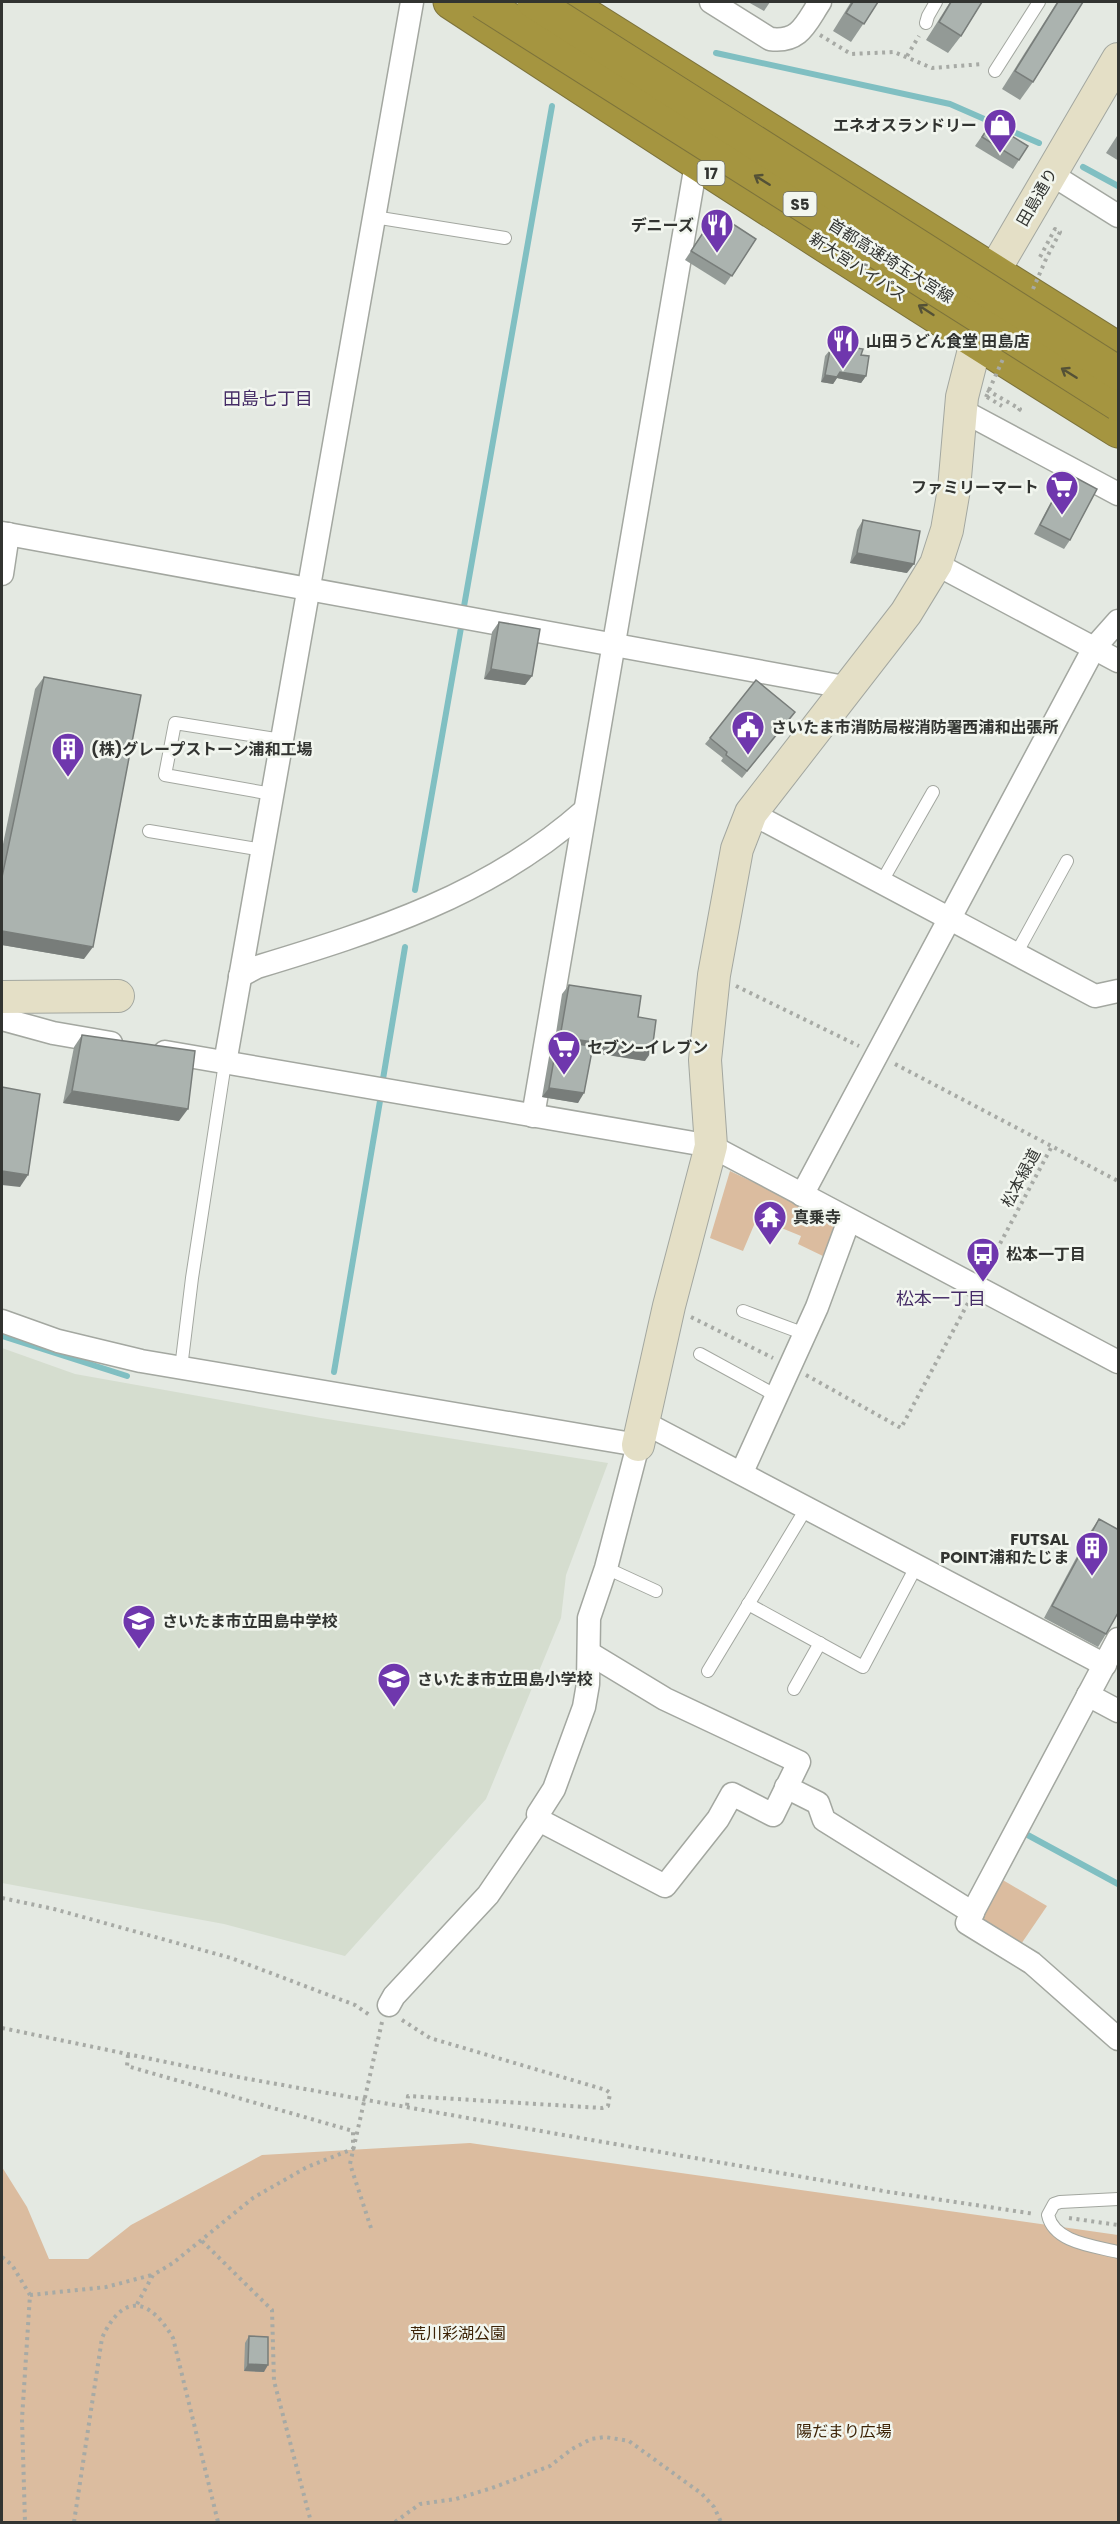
<svg xmlns="http://www.w3.org/2000/svg" width="1120" height="2524" font-family="Poppins,'Noto Sans JP',sans-serif">
<style>
.built{fill:#d5ddcf}
.green{fill:#dbbc9f}
.lines{fill:none;stroke-linecap:round;stroke-linejoin:round}
.stream{stroke:#80bfc2;stroke-width:6}
.lane-casing{stroke:#a3a7a0;stroke-width:14}
.street-casing{stroke:#a3a7a0;stroke-width:25}
.secondary-casing{stroke:#a3a7a0;stroke-width:34}
.highway-casing{stroke:#7d733b;stroke-width:35}
.path{stroke:#a7aaa5;stroke-width:4;stroke-dasharray:3 4.5;stroke-linecap:butt}
.lane{stroke:#fff;stroke-width:12}
.street{stroke:#fff;stroke-width:22}
.secondary{stroke:#e4dfc6;stroke-width:32}
.highway{stroke:#a59540;stroke-width:33}
.highway-bridge-casing{stroke:#7d733b;stroke-width:35;stroke-linecap:butt}
.path-bridge{stroke:#a7aaa5;stroke-width:4;stroke-dasharray:3 4.5;stroke-linecap:butt}
.highway-bridge{stroke:#a59540;stroke-width:33}
.wall{fill:#939a96}
.shaded-wall{fill:#787d7a}
.building{fill:#abb3af;stroke:#787d7a;stroke-width:1.5}
.oneway{stroke:#545136}
.labels{text-anchor:middle;dominant-baseline:central;stroke-width:5;stroke-linejoin:round;paint-order:stroke}
.shield{fill:#f2f6ef;stroke:#6c6e6a;stroke-width:1.5}
.shield-label{font-size:15px;font-weight:bold;fill:#323431}
.poi-label{font-size:16px;font-weight:bold;fill:#323431;stroke:#f2f6ef;text-anchor:start}
.street-label{font-size:16px;fill:#323431;stroke:#f2f6ef}
.park-label{font-size:16px;fill:#3d2306;stroke:#f2f6ef}
.neighbourhood-label{font-size:18px;fill:#452c66;stroke:#f2f6ef}
</style>
<rect width="100%" height="100%" fill="#e4e9e2"/>
<path class="built" d="M 2,1348 L 75,1374 L 321,1418 L 608,1463 L 566,1575 L 561,1618 L 486,1799 L 345,1956 L 224,1924 L 2,1883 Z"/>
<g class="green">
<path d="M 730,1171 L 830,1219 L 838,1226 L 825,1257 L 798,1244 L 801,1236 L 757,1218 L 743,1251 L 710,1238 Z"/>
<path d="M 996,1876 L 1047,1906 L 1017,1950 L 971,1922 Z"/>
<path d="M 470,2143 L 1118,2235 L 1118,2522 L 2,2522 L 2,2167 L 27,2207 L 49,2259 L 88,2259 L 131,2225 L 262,2155 Z"/>
</g>
<g class="lines">
<g class="stream">
<path d="M 716,53 L 950,104 L 1039,143"/>
<path d="M 1083,167 L 1118,186"/>
<path d="M 463,612 L 552,106"/>
<path d="M 415,890 L 462,622"/>
<path d="M 382,1085 L 405,947"/>
<path d="M 2,1336 L 127,1376"/>
<path d="M 334,1372 L 381,1095"/>
<path d="M 1024,1833 L 1118,1884"/>
</g>
<g class="lane-casing">
<g id="lane">
<path d="M 926,23 L 928,16 L 936,2"/>
<path d="M 995,71 L 1039,2"/>
<path d="M 374,217 L 505,238"/>
<path d="M 272,794 L 165,775 L 175,723 L 282,740"/>
<path d="M 149,831 L 263,850"/>
<path d="M 881,883 L 933,792"/>
<path d="M 1016,954 L 1067,861"/>
<path d="M 743,1311 L 805,1334"/>
<path d="M 700,1354 L 777,1396"/>
<path d="M 181,1368 L 192,1278 L 225,1063"/>
<path d="M 606,1568 L 656,1591"/>
<path d="M 748,1604 L 863,1667 L 917,1565"/>
<path d="M 708,1671 L 807,1507"/>
<path d="M 794,1689 L 820,1643"/>
<path d="M 1118,2199 L 1060,2202 L 1054,2204 L 1048,2215 C 1054,2243 1095,2246 1118,2252"/>
</g>
</g>
<g class="street-casing">
<g id="street">
<path d="M 711,2 L 770,39 C 800,43 806,23 820,2"/>
<path d="M 1051,174 L 1118,216"/>
<path d="M 961,410 L 1118,494"/>
<path d="M 2,533 L 850,688"/>
<path d="M 936,564 L 1118,661"/>
<path d="M 2,574 L 8,534"/>
<path d="M 751,813 L 1095,996 L 1118,991"/>
<path d="M 240,976 L 257,967 C 376,931 489,895 584,811"/>
<path d="M 2,1019 L 53,1033 L 111,1043"/>
<path d="M 165,1052 L 711,1146 L 1118,1362"/>
<path d="M 225,1063 L 412,2"/>
<path d="M 533,1116 L 696,164"/>
<path d="M 802,1195 L 1094,648 L 1118,621"/>
<path d="M 2,1321 L 58,1341 L 141,1361 L 638,1445 L 606,1568 L 589,1618 L 588,1684 L 584,1707 L 554,1789 L 538,1814 L 539,1820 L 488,1895 L 394,1996 L 389,2005"/>
<path d="M 643,1422 L 1105,1665"/>
<path d="M 742,1472 L 817,1307 L 849,1220"/>
<path d="M 1118,1639 L 967,1923 L 1032,1963 L 1118,2039"/>
<path d="M 1088,1695 L 1118,1711"/>
<path d="M 786,1787 L 818,1803 L 824,1820 L 973,1913"/>
<path d="M 539,1820 L 665,1886 L 718,1819 L 732,1794 L 773,1815 L 799,1762 L 665,1699 L 589,1653"/>
</g>
</g>
<g class="secondary-casing">
<g id="secondary">
<path d="M 2,997 L 118,996"/>
<path d="M 638,1445 L 669,1306 L 711,1146 L 705,1060 L 714,975 L 737,849 L 751,813 L 906,613 L 936,564 L 947,530 L 954,489 L 962,397 L 994,271 L 1118,59"/>
</g>
</g>
<g class="highway-casing">
<g id="highway">
<path d="M 450,2 C 671,147 893,291 1118,431"/>
<path d="M 566,2 L 1118,349"/>
</g>
</g>
<g class="path">
<path d="M 820,35 L 851,54 L 894,52 L 932,68 L 983,64"/>
<path d="M 907,56 L 919,36"/>
<path d="M 1040,257 L 1055,229 L 1060,232 L 1046,259"/>
<path d="M 987,390 L 1020,409 L 1016,414"/>
<path d="M 987,397 L 1002,406"/>
<path d="M 736,986 L 859,1046"/>
<path d="M 895,1064 L 1118,1181"/>
<path d="M 986,1270 L 1052,1146"/>
<path d="M 691,1317 L 773,1358"/>
<path d="M 806,1375 L 901,1428 L 968,1303"/>
<path d="M 2,1898 L 54,1909 L 231,1958 L 355,2005 L 371,2016"/>
<path d="M 402,2020 L 430,2038 L 606,2090 L 610,2093 L 608,2106 L 602,2108 L 408,2096 L 407,2106"/>
<path d="M 2,2028 L 243,2078 L 569,2136 L 889,2192 L 1035,2214"/>
<path d="M 128,2055 L 127,2066 L 353,2131 L 353,2149 L 307,2167 L 253,2198 L 173,2263 L 153,2275 L 136,2306"/>
<path d="M 1069,2218 L 1118,2225"/>
<path d="M 371,2228 L 350,2164 L 382,2022"/>
<path d="M 202,2241 L 272,2310 L 274,2381 L 311,2522"/>
<path d="M 2,2257 L 12,2265 L 30,2295 L 22,2419 L 25,2522"/>
<path d="M 30,2295 L 106,2287 L 152,2275"/>
<path d="M 74,2522 L 102,2338 C 123,2292 150,2298 173,2338 L 218,2522"/>
<path d="M 395,2522 L 420,2504 L 456,2499 L 492,2488 L 550,2466 L 572,2449 L 591,2439 L 605,2437 L 629,2441 L 702,2494 L 714,2507 L 721,2522"/>
</g>
<use href="#lane" class="lane"/>
<use href="#street" class="street"/>
<use href="#secondary" class="secondary"/>
<use href="#highway" class="highway"/>
<g class="highway-bridge-casing">
<g id="highway-bridge">
<path d="M 482,2 L 1118,404"/>
<path d="M 534,2 L 1118,373"/>
</g>
</g>
<g class="path-bridge">
<path d="M 1033,289 L 1046,259"/>
<path d="M 986,397 L 1003,359"/>
</g>
<use href="#highway-bridge" class="highway-bridge"/>
</g>
<g class="wall">
<path d="M 748,2 L 770,2 L 764,11 Z"/>
<path d="M 851,2 L 878,2 L 851,42 L 833,31 Z"/>
<path d="M 950,2 L 982,2 L 961,36 L 948,53 L 926,40 Z"/>
<path d="M 1057,2 L 1083,2 L 1033,82 L 1020,100 L 1002,89 Z"/>
<path d="M 991,123 L 1019,160 L 1013,169 L 975,146 Z"/>
<path d="M 1119,133 L 1119,161 L 1106,153 Z"/>
<path d="M 716,213 L 756,239 L 725,285 L 685,260 Z"/>
<path d="M 850,347 L 861,355 L 866,376 L 861,383 L 837,378 L 833,384 L 821,382 L 825,356 L 830,350 L 846,352 Z"/>
<path d="M 1067,473 L 1070,540 L 1064,549 L 1034,534 L 1061,483 Z"/>
<path d="M 863,520 L 907,573 L 850,563 L 857,530 Z"/>
<path d="M 499,622 L 532,676 L 525,685 L 484,679 L 492,632 Z"/>
<path d="M 44,677 L 84,959 L 2,945 L 2,849 L 35,689 Z"/>
<path d="M 790,718 L 742,778 L 721,761 L 723,758 L 705,744 L 710,738 Z"/>
<path d="M 569,985 L 638,1017 L 645,1061 L 592,1052 L 578,1103 L 542,1097 L 550,1051 L 554,1046 L 562,994 Z"/>
<path d="M 82,1035 L 179,1121 L 63,1103 L 74,1047 Z"/>
<path d="M 1099,1519 L 1106,1634 L 1098,1647 L 1044,1618 L 1090,1532 Z"/>
<path d="M 249,2336 L 264,2372 L 244,2371 L 245,2343 Z"/>
</g>
<g class="shaded-wall">
<path d="M 840,372 L 866,376 L 861,383 L 837,378 L 833,384 L 821,382 L 825,375 Z"/>
<path d="M 857,553 L 914,564 L 907,573 L 850,563 Z"/>
<path d="M 491,669 L 532,676 L 525,685 L 484,679 Z"/>
<path d="M 2,931 L 93,947 L 84,959 L 2,945 Z"/>
<path d="M 560,1037 L 652,1051 L 645,1061 L 556,1047 L 557,1042 Z"/>
<path d="M 549,1088 L 584,1093 L 578,1103 L 542,1097 Z"/>
<path d="M 72,1091 L 188,1109 L 179,1121 L 63,1103 Z"/>
<path d="M 2,1171 L 28,1175 L 20,1187 L 2,1185 Z"/>
<path d="M 248,2364 L 268,2365 L 264,2372 L 244,2371 Z"/>
</g>
<g class="building">
<path d="M 853,2 L 878,2 L 864,24 L 846,13 Z"/>
<path d="M 951,2 L 982,2 L 961,36 L 939,22 Z"/>
<path d="M 1058,2 L 1083,2 L 1033,82 L 1015,71 Z"/>
<path d="M 991,123 L 1028,146 L 1019,160 L 982,137 Z"/>
<path d="M 716,213 L 756,239 L 732,276 L 691,251 Z"/>
<path d="M 850,347 L 863,349 L 861,355 L 869,356 L 866,376 L 840,372 L 837,377 L 825,375 L 830,350 L 849,353 Z"/>
<path d="M 1067,473 L 1097,489 L 1070,540 L 1040,525 Z"/>
<path d="M 863,520 L 920,531 L 914,564 L 857,553 Z"/>
<path d="M 499,622 L 540,629 L 532,676 L 491,669 Z"/>
<path d="M 44,677 L 141,695 L 93,947 L 2,931 L 2,877 Z"/>
<path d="M 756,680 L 795,712 L 747,771 L 726,755 L 727,752 L 710,738 Z"/>
<path d="M 569,985 L 641,996 L 638,1017 L 656,1020 L 652,1051 L 560,1037 Z"/>
<path d="M 82,1035 L 195,1051 L 188,1109 L 72,1091 Z"/>
<path d="M 557,1042 L 593,1046 L 584,1093 L 549,1088 Z"/>
<path d="M 2,1087 L 40,1094 L 28,1175 L 2,1171 Z"/>
<path d="M 1099,1519 L 1119,1530 L 1119,1611 L 1106,1634 L 1052,1606 Z"/>
<path d="M 249,2336 L 268,2337 L 268,2365 L 248,2364 Z"/>
</g>
<defs><path id="oneway-shaft" d="M-6 0H5M1.5-3L5.5 0L1.5 3" fill="none" stroke-width="1.6" stroke-linecap="round" stroke-linejoin="round" transform="scale(1.5)"/></defs>
<g class="oneway">
<use href="#oneway-shaft" transform="translate(762 180) rotate(-148)"/>
<use href="#oneway-shaft" transform="translate(926 310) rotate(-147)"/>
<use href="#oneway-shaft" transform="translate(1069 373) rotate(-148)"/>
</g>
<defs>
<g id="shop-pin" transform="scale(1.725)"><path d="M0 17L-7.5 6A9.5 9.5 0 1 1 7.5 6Z" fill="#6f37ad" stroke="#f2f6ef"/><path d="M-5-2.5h2.3a2.7 3.5 0 0 1 5.4 0H5L5.5 6h-11ZM-1.5-2.5h3a1.5 2.3 0 0 0-3 0Z" fill="#fff"/></g>
<g id="restaurant-pin" transform="scale(1.725)"><path d="M0 17L-7.5 6A9.5 9.5 0 1 1 7.5 6Z" fill="#6f37ad" stroke="#f2f6ef"/><path d="M-5-6h1v4h1v-4h1v4h1v-4h1v5L-1.5 .5V6h-2V.5L-5-1ZM5-6V6H3V1.5H1.5Q1.5-4 5-6Z" fill="#fff"/></g>
<g id="supermarket-pin" transform="scale(1.725)"><path d="M0 17L-7.5 6A9.5 9.5 0 1 1 7.5 6Z" fill="#6f37ad" stroke="#f2f6ef"/><path d="M-6-5.5h2.5l.6 2H6L4.5 2H-2.5L-4.4-4H-6ZM-1.5 3.2a1.3 1.3 0 1 0 .1 0ZM3 3.2a1.3 1.3 0 1 0 .1 0Z" fill="#fff"/></g>
<g id="civic-pin" transform="scale(1.725)"><path d="M0 17L-7.5 6A9.5 9.5 0 1 1 7.5 6Z" fill="#6f37ad" stroke="#f2f6ef"/><path d="M-.6-6.5H3V-4.5H.6V-3L4-1V1h2V6H-6V1h2V-1L-.6-3ZM-1.2 2.5V6h2.4V2.5Z" fill="#fff"/></g>
<g id="building-pin" transform="scale(1.725)"><path d="M0 17L-7.5 6A9.5 9.5 0 1 1 7.5 6Z" fill="#6f37ad" stroke="#f2f6ef"/><path d="M-4-6H4V6H1V3H-1V6H-4ZM-2.5-4.3h1.7v1.8h-1.7ZM.8-4.3h1.7v1.8H.8ZM-2.5-1h1.7V.8h-1.7ZM.8-1h1.7V.8H.8Z" fill="#fff"/></g>
<g id="temple-pin" transform="scale(1.725)"><path d="M0 17L-7.5 6A9.5 9.5 0 1 1 7.5 6Z" fill="#6f37ad" stroke="#f2f6ef"/><path d="M0-6L5-2H3V0L6.5 2.5H4V6H1.5V3h-3V6H-4V2.5H-6.5L-3 0V-2H-5Z" fill="#fff"/></g>
<g id="bus-pin" transform="scale(1.725)"><path d="M0 17L-7.5 6A9.5 9.5 0 1 1 7.5 6Z" fill="#6f37ad" stroke="#f2f6ef"/><path d="M-5-6H5V4H4V6H2V4H-2V6H-4V4H-5ZM-3.5-4V0h7V-4ZM-3.5 1.2v1.5H-2V1.2ZM2 1.2v1.5H3.5V1.2Z" fill="#fff"/></g>
<g id="school-pin" transform="scale(1.725)"><path d="M0 17L-7.5 6A9.5 9.5 0 1 1 7.5 6Z" fill="#6f37ad" stroke="#f2f6ef"/><path d="M0-5L7-2L0 1L-7-2ZM-4 1L0 2.5L4 1V4Q0 6-4 4Z" fill="#fff"/></g>
</defs>
<g fill-rule="evenodd">
<use href="#shop-pin" x="1000" y="125"/>
<use href="#restaurant-pin" x="717" y="225"/>
<use href="#restaurant-pin" x="843" y="341"/>
<use href="#supermarket-pin" x="1062" y="487"/>
<use href="#civic-pin" x="748" y="727"/>
<use href="#building-pin" x="68" y="749"/>
<use href="#supermarket-pin" x="564" y="1047"/>
<use href="#temple-pin" x="770" y="1217"/>
<use href="#bus-pin" x="983" y="1254"/>
<use href="#building-pin" x="1092" y="1548"/>
<use href="#school-pin" x="139" y="1621"/>
<use href="#school-pin" x="394" y="1679"/>
</g>
<g class="labels">
<g class="shield">
<rect x="697.5" y="161" width="27" height="24" rx="4.5"/>
<rect x="783.5" y="192" width="33" height="24" rx="4.5"/>
</g>
<g class="shield-label">
<text x="711" y="173">17</text>
<text x="800" y="204">S5</text>
</g>
<g class="poi-label">
<text x="977" y="125" text-anchor="end">エネオスランドリー</text>
<text x="694" y="225" text-anchor="end">デニーズ</text>
<text x="866" y="341">山田うどん食堂 田島店</text>
<text x="1039" y="487" text-anchor="end">ファミリーマート</text>
<text x="771" y="727">さいたま市消防局桜消防署西浦和出張所</text>
<text x="91" y="749">(株)グレープストーン浦和工場</text>
<text x="587" y="1047">セブン-イレブン</text>
<text x="793" y="1217">真乗寺</text>
<text x="1006" y="1254">松本一丁目</text>
<text x="1069" y="1539" text-anchor="end">FUTSAL<tspan x="1069" dy="18">POINT浦和たじま</tspan></text>
<text x="162" y="1621">さいたま市立田島中学校</text>
<text x="417" y="1679">さいたま市立田島小学校</text>
</g>
<g class="street-label">
<text transform="translate(1037 197) rotate(-60)">田島通り</text>
<text transform="translate(891 261) rotate(32)">首都高速埼玉大宮線</text>
<text transform="translate(858 267) rotate(33)">新大宮バイパス</text>
<text transform="translate(1021 1178) rotate(-62)">松本緑道</text>
</g>
<g class="park-label">
<text x="458" y="2333">荒川彩湖公園</text>
<text x="844" y="2431">陽だまり広場</text>
</g>
<g class="neighbourhood-label">
<text x="268" y="398">田島七丁目</text>
<text x="941" y="1298">松本一丁目</text>
</g>
</g>
<rect width="1120" height="2524" fill="none" stroke="#323431" stroke-width="6"/>
</svg>
